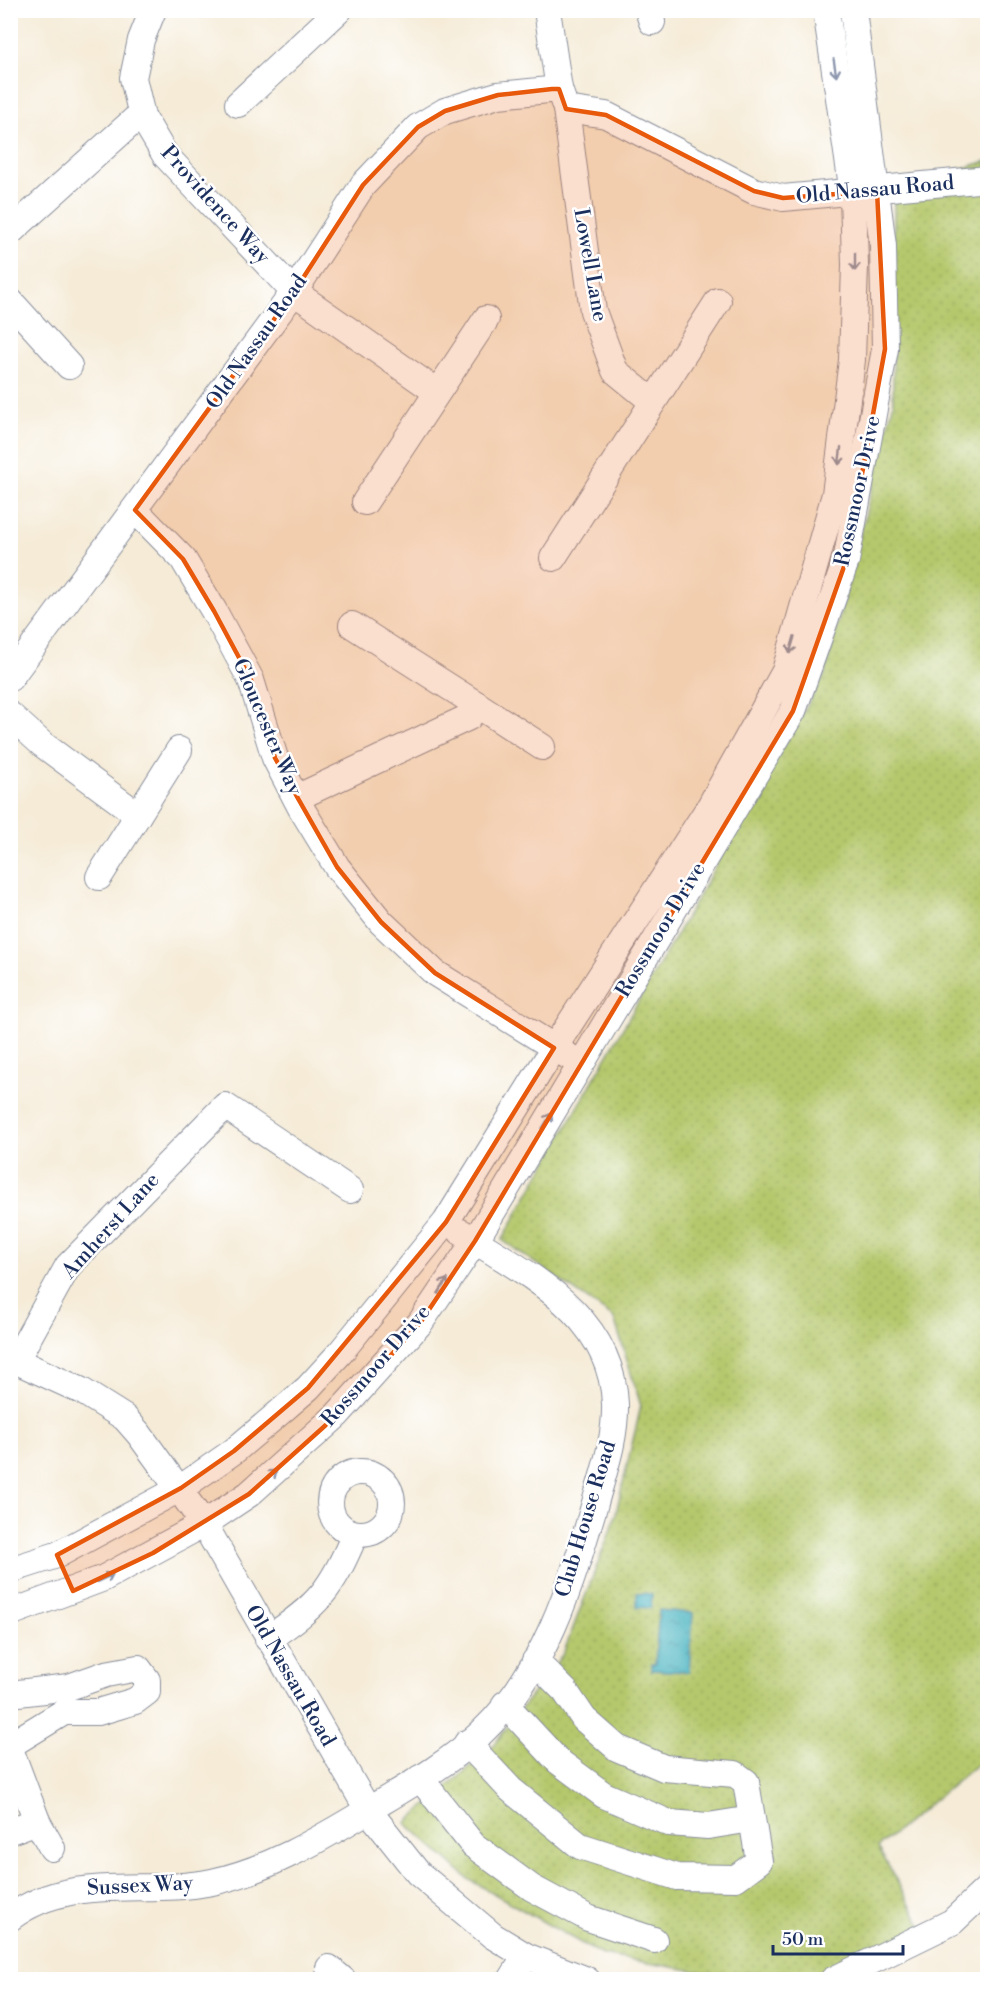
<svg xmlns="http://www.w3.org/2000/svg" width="998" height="1990" font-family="'Libre Bodoni',serif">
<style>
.grass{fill:url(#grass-dots);stroke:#687c65;stroke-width:1.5}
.water{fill:url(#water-ripples);stroke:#2e708e;stroke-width:1.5}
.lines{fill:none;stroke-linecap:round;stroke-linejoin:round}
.minor-casing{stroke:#888d9a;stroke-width:28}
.minor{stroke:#fff;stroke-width:26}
.oneway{stroke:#8d97ae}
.marked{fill:#e8590c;fill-opacity:0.2;stroke:#e8590c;stroke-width:4.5;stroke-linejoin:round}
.labels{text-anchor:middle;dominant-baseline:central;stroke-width:5;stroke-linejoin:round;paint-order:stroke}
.street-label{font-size:21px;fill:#1b2f5e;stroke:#fff}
</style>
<defs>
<pattern id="grass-dots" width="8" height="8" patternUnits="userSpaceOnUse" patternTransform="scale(1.5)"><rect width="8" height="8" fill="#b5c86c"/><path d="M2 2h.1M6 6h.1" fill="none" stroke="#9bac60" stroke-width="1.8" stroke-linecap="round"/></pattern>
<pattern id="water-ripples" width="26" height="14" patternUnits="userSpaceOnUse" patternTransform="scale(1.5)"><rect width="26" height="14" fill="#42b1be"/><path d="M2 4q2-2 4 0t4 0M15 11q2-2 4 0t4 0" fill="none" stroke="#36909e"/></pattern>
</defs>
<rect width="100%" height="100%" fill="#fff"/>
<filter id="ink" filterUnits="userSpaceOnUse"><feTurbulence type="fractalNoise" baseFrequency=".0167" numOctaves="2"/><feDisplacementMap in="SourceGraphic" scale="12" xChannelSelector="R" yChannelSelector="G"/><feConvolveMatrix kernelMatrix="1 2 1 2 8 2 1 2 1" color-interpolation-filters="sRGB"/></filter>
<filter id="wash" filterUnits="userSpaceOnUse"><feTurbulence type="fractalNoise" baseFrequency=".008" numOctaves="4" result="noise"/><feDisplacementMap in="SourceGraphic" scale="24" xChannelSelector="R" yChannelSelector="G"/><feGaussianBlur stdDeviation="1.35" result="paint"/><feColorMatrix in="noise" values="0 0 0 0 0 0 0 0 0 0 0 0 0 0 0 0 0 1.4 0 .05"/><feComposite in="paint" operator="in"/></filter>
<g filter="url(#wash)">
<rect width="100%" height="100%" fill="#f5ebd7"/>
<path class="grass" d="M 987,161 L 987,1756 L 878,1847 L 925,1932 L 850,1971 L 713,1974 L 602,1955 L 468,1879 L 406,1823 L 491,1748 L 563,1654 L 614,1521 L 641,1406 L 614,1318 L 502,1240 L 825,674 L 893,405 L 894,189 Z"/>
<g class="water">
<path d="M 637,1593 L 652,1594 L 651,1608 L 637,1607 Z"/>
<path d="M 659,1610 L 693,1613 L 689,1672 L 651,1670 L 651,1664 L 655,1664 Z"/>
</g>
</g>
<g filter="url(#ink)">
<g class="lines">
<g class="minor-casing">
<g id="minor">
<path d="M 153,10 L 141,40 L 133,78 L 142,116 L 165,155 L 294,292 L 437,392"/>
<path d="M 547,10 L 559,89 L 566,109 L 593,311 L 615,371 L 653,402"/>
<path d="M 648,10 L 652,22"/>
<path d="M 238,104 L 339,10"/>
<path d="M 566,109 L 606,115 L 754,191 L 783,198 L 988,179"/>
<path d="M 10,232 L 141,114"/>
<path d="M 10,301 L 69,366"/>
<path d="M 365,502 L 486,319"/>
<path d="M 135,510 L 183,559 L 214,611 L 251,680 L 275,758 L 301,808 L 337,867 L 381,922 L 435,973 L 568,1056"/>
<path d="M 553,558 L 718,301"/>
<path d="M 10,678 L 294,292 L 363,185 L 418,127 L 445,111 L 498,95 L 559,89"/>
<path d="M 476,704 L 542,747"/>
<path d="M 10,715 L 42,744 L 138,815"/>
<path d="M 296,798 L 469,717 L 476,704 L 352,625"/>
<path d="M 99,877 L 179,750"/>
<path d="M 10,1358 L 82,1391 L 125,1418 L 139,1434 L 204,1524 L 368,1810 L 418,1873 L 493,1936 L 526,1956 L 587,1980"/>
<path d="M 16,1360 L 68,1266 L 225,1106 L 350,1190"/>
<circle cx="361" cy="1503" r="31"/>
<path d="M 10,1570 L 57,1555 L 181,1488 L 234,1451 L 273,1418 L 308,1388 L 340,1353 L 446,1222 L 554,1048 L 710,806 L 785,671 L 835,494 L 852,360 L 855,265 L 853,193 L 826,10"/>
<path d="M 10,1613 L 104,1578 L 204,1524 L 249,1494 L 337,1415 L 420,1323 L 475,1241 L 793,711 L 846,561 L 885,349 L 883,246 L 853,10"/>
<path d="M 268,1639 C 319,1604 331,1591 355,1534"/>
<path d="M 10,1694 L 69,1687 L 106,1674 L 138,1668 L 147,1680 L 147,1692 L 135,1701 L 98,1712 L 64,1712 L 10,1745"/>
<path d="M 505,1704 L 558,1761 L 604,1795 L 669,1823 L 708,1826 L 752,1819"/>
<path d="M 467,1743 L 510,1789 L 580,1846 L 677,1877 L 736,1878 L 759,1861 L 746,1782 L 735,1774 L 664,1768 L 617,1748 L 584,1719 L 565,1691 L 535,1661"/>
<path d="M 10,1749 L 37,1821 L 52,1848"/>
<path d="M 420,1778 L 473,1845 L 532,1888 L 588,1918 L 654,1940"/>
<path d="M 10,1831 L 37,1821"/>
<path d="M 10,1918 C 69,1872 144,1896 212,1882 C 267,1870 317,1841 365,1812 C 405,1788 447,1765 481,1733 C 545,1673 571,1585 595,1503 C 604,1471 616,1438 615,1404 C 612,1314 528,1275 461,1232"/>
<path d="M 329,1968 L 343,1980"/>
<path d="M 511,1980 L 526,1956"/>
<path d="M 833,1980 L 952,1922 L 988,1888"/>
</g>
</g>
<use href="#minor" class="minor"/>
</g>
<defs><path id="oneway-shaft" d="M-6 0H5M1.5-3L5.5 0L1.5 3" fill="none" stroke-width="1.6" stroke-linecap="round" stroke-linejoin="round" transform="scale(1.5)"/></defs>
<g class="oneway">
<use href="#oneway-shaft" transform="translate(835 68) rotate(81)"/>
<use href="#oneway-shaft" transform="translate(855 262) rotate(90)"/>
<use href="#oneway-shaft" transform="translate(840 456) rotate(97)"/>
<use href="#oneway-shaft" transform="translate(792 645) rotate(106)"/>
<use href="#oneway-shaft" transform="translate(547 1121) rotate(-59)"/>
<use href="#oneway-shaft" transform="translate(443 1286) rotate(-58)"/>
<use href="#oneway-shaft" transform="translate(270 1476) rotate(-41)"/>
<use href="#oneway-shaft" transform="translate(105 1578) rotate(-25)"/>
</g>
</g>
<path class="marked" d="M 552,89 L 559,89 L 566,109 L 606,115 L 754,191 L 783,198 L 877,191 L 885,349 L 846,561 L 793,711 L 475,1241 L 420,1323 L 337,1415 L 249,1494 L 153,1553 L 73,1591 L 57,1555 L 181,1488 L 234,1451 L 308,1388 L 446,1222 L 554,1048 L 435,973 L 381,922 L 337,867 L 275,758 L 251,680 L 214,611 L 183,559 L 135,510 L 294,292 L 363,185 L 418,127 L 445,111 L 498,95 Z"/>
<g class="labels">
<g class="street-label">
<text transform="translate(875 190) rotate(-5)">Old Nassau Road</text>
<text transform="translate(215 205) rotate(48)">Providence Way</text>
<text transform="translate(590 265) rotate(80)">Lowell Lane</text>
<text transform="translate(257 342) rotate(-55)">Old Nassau Road</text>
<text transform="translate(858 491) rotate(-78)">Rossmoor Drive</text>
<text transform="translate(267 727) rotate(67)">Gloucester Way</text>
<text transform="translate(661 930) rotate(-59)">Rossmoor Drive</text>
<text transform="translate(111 1226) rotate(-48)">Amherst Lane</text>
<text transform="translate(376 1366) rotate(-49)">Rossmoor Drive</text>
<text transform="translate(586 1519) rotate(-73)">Club House Road</text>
<text transform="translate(290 1676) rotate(60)">Old Nassau Road</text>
<text transform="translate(140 1886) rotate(-3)">Sussex Way</text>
</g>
</g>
<rect width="998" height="1990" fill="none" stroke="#fff" stroke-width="36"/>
<path d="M773 1945v9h130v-9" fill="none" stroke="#1b2f5e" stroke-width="3"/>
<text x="782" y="1945" font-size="18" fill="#1b2f5e" stroke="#ffffff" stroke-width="4.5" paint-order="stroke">50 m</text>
</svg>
